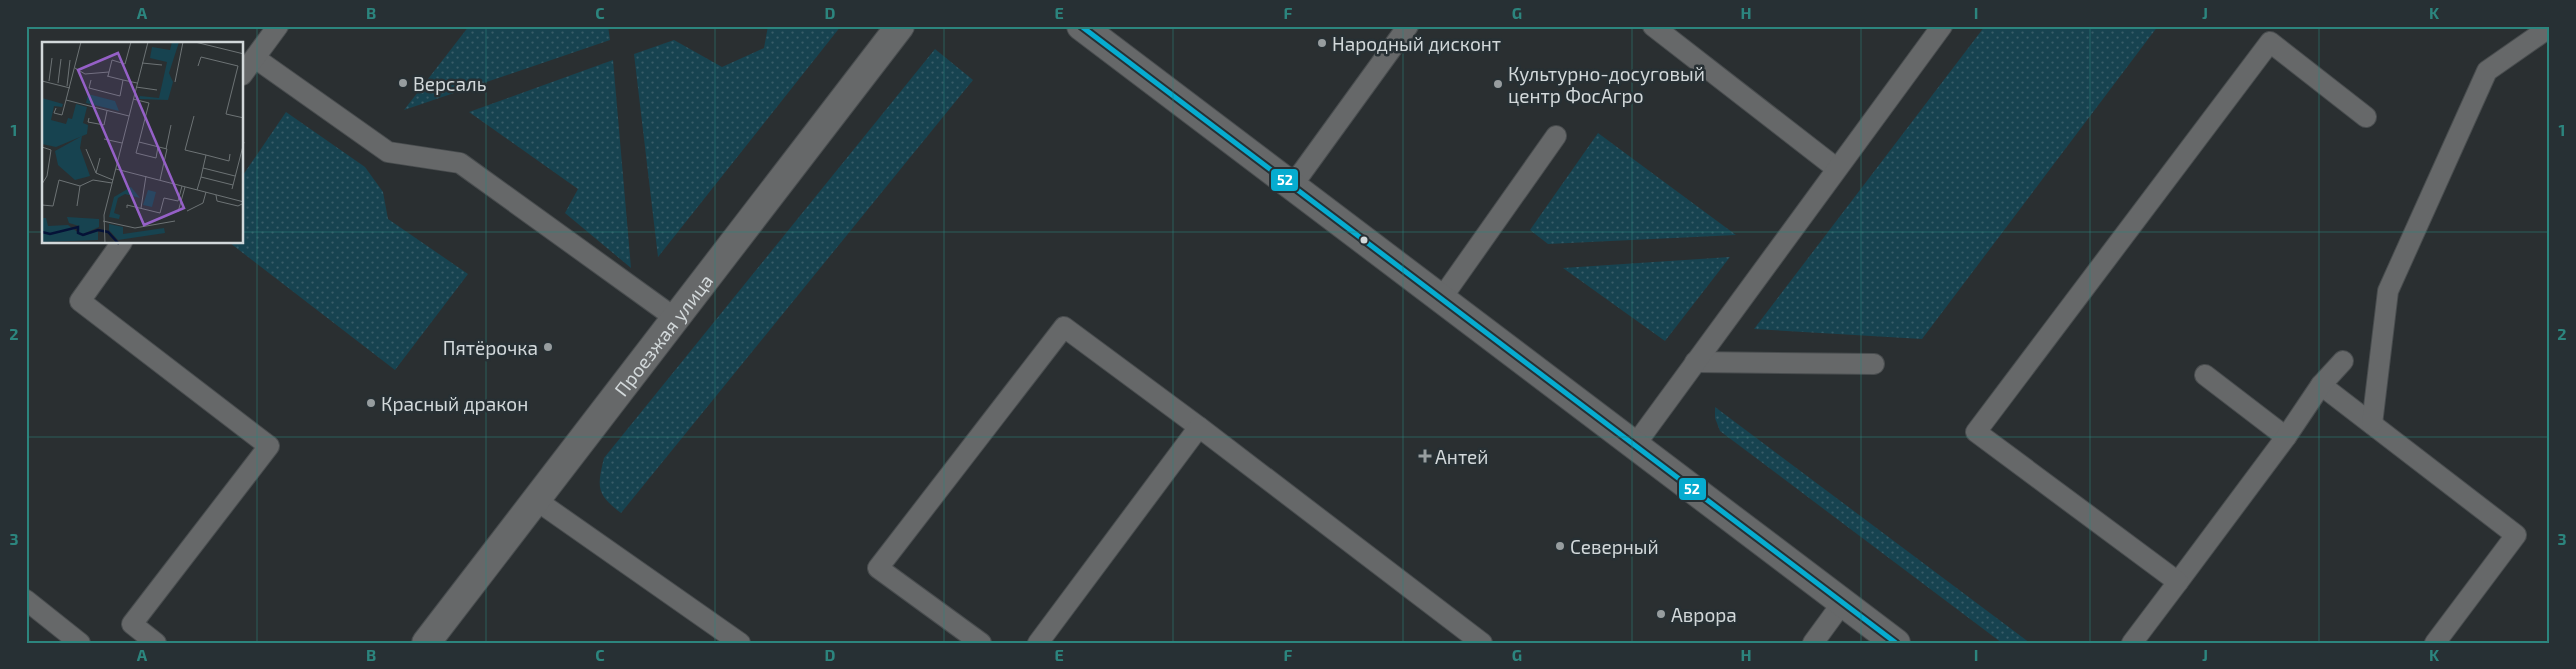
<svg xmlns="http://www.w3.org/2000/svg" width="2576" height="669" font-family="'Exo 2',sans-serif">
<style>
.grass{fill:url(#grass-dots)}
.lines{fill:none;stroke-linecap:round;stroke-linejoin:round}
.service-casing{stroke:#494d4f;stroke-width:22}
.minor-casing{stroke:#494d4f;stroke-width:30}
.tertiary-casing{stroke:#494d4f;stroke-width:30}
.service{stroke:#666869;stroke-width:20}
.minor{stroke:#666869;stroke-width:28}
.tertiary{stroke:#666869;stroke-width:28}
.bus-1-casing{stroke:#273034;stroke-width:9}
.bus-1{stroke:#06acd0;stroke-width:5}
.grid{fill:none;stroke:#2c857e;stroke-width:1;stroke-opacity:0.55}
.poi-dot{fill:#979d9f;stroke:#273034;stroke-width:2}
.bus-dot{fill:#d2d8da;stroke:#273034;stroke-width:2}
.labels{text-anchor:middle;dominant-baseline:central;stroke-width:5;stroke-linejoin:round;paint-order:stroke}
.poi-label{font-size:19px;fill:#d2d8da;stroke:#273034;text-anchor:start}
.street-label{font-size:19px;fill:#d2d8da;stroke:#273034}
.inset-river{fill:none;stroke:#051237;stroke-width:2.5}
.inset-road{fill:none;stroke:#6d7375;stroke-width:1}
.view{fill:#9560c7;fill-opacity:0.15;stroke:#9560c7;stroke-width:2.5}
.inset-edge{fill:none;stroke:#d2d8da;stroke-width:2.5}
.line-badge{stroke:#273034;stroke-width:2}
.badge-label{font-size:14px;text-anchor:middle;font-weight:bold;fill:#fff}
.neatline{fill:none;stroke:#2c857e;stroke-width:2}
.grid-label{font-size:16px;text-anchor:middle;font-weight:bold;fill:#2c857e}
</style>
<defs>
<pattern id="grass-dots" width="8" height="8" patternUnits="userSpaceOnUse" patternTransform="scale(1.25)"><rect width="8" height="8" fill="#174350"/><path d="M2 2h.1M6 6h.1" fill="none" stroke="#385d69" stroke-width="1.8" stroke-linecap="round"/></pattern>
</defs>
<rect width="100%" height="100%" fill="#2a2f31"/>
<g class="grass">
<path d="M 469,26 L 608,26 L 610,40 L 404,110 Z"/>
<path d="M 768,26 L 841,26 L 658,257 L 634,54 L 674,40 L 722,67 L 764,48 Z"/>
<path d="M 1985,26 L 2158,26 L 1922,339 L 1754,329 Z"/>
<path d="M 935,49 L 973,80 L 621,513 C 596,494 597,487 604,458 Z"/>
<path d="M 613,60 L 631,268 L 565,213 L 578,189 L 469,112 Z"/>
<path d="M 286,112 L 365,167 L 383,192 L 388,219 L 468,274 L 395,370 L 230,243 L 242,242 L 243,175 Z"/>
<path d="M 1598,133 L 1736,235 L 1548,244 L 1530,230 Z"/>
<path d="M 1730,257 L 1665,341 L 1563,268 Z"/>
<path d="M 1715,407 L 2030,643 L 2002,643 L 1720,431 L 1715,418 Z"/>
</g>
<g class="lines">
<g class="service-casing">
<g id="service">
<path d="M 1653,26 L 1836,168"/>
<path d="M 255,58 L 388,152 L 460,163 L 675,318"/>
<path d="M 242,75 L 278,26"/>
<path d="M 1292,186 L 1408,26"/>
<path d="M 122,242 L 80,301 L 269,446 L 132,624 L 156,643"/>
<path d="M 1441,299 L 1556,136"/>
<path d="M 1695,362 L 1874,364"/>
<path d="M 2205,375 L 2286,437"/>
<path d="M 2321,385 L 2516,535 L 2435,643"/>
<path d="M 2372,424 L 2388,291 L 2487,71 L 2550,27"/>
<path d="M 1635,445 L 1942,26"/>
<path d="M 536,500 L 740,643"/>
<path d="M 2178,582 L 2286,437 L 2321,385 L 2343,361"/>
<path d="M 26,600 L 80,643"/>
<path d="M 981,643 L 878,568 L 1064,327 L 1199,427"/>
<path d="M 1038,643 L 1199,427 L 1482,643"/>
<path d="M 1813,643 L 1843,602"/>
<path d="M 2132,643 L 2178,582 L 1976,432 L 2270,42 L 2366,117"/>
</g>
</g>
<g class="minor-casing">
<g id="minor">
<path id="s1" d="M 426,643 L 900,26"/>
</g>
</g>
<g class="tertiary-casing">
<path id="tertiary" d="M 1081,26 L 1896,643"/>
</g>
<use href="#service" class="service"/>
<use href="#minor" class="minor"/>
<use href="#tertiary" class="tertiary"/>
<g class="bus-1-casing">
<path id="bus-1" d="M 1081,26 L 1896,643"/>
</g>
<use href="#bus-1" class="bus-1"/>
</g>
<path class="grid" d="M 257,26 L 257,643M 486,26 L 486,643M 715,26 L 715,643M 944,26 L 944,643M 1173,26 L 1173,643M 1403,26 L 1403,643M 1632,26 L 1632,643M 1861,26 L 1861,643M 2090,26 L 2090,643M 2319,26 L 2319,643M 26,232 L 44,232M 242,232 L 2550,232M 26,437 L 2550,437"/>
<g class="poi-dot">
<circle cx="1322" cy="43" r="5"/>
<circle cx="403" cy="83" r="5"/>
<circle cx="1498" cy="84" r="5"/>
<circle cx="548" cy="347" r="5"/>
<circle cx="371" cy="403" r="5"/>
<path d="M1422.5 448.5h5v5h5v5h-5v5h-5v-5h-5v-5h5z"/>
<circle cx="1560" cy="546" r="5"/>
<circle cx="1661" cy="614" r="5"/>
</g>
<circle class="bus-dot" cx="1364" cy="240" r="4.5"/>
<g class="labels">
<g class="poi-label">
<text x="1332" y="43">Народный дисконт</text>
<text x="1508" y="73">Культурно-досуговый<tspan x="1508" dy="22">центр ФосАгро</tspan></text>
<text x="413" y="83">Версаль</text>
<text x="538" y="347" text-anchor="end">Пятёрочка</text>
<text x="381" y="403">Красный дракон</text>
<text x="1435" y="456">Антей</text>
<text x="1570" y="546">Северный</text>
<text x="1671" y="614">Аврора</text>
</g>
<g class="street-label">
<text stroke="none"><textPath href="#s1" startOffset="389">Проезжая улица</textPath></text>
</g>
</g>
<g transform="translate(42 42)">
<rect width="201" height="201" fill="#2a2f31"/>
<path d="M 130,0 L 137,0 L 127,31 L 131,40 L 126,58 L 97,57 L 98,54 L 117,56 L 125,20 L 108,16 L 110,5 L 128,8 ZM 46,52 L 73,59 L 77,69 L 44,61 ZM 0,56 L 21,62 L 20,65 L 12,64 L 9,78 L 24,82 L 26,76 L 30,77 L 34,62 L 45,65 L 41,81 L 46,83 L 45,92 L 14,105 L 0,102 ZM 40,94 L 38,106 L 48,134 L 33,138 L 16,123 L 13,109 ZM 89,145 L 98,156 L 83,152 L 76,156 L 72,171 L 78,173 L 77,177 L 67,175 L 72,155 ZM 106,148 L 114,150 L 110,165 L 101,163 ZM 25,175 L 57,177 L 57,185 L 41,192 L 37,191 L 37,184 L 27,181 Z" fill="#174350"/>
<path d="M 0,176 L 4,176 L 6,184 L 26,183 L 41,194 L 56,189 L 56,198 L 0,200 ZM 67,182 L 81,185 L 81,192 L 122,186 L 123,191 L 76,198 L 67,188 Z" fill="#174350"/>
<path class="inset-river" d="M 0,190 L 8,192 L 36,185 L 36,191 L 41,193 L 56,188 L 66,190 L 77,202"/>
<path class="inset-road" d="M 153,0 L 202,12M 100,21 L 120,23M 156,24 L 159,15 L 196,24 L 184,72 L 202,76M 33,26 L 43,32 L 67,30M 65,34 L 81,38M 66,34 L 70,18 L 83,22 L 89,0M 49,38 L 47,46 L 78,54 L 81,38 L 95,41M 0,39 L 28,46M 7,39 L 10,16M 133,40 L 141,0M 16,41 L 19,17M 25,44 L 28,18M 94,45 L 115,48M 91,57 L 107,61 L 97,100 L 125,107 L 118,138M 24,58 L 39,0M 14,66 L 12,71 L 20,73 L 24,58 L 87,74M 152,74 L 143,108 L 164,113 L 161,126M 47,76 L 46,80 L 62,83 L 65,69M 62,97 L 80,101M 97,100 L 94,111 L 114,116 L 116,105M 0,105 L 9,108 L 5,134 L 0,142M 44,107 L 54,131M 124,107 L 129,83M 164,113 L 187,119 L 188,112M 58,116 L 54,131 L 71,138M 74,127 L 202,160M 159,135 L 161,126 L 193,134M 190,147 L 202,100M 155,148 L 159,135 L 191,143M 174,153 L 175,159 L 196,164 L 202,161M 0,163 L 11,164 L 17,138 L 38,144 L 51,138 L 70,141M 35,164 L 38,144M 85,166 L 85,163 L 118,171 L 122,156 L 136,159 L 140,144M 99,166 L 104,134M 145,169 L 161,161 L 164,150M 136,170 L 143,145M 61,179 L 93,186 L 133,179M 63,202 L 62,173 L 106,0"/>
<path class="view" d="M 76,11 L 142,166 L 102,183 L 36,28 Z"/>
<rect width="201" height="201" class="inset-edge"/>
</g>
<g class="line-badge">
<rect x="1270" y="168" width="29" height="24" rx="5" fill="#06acd0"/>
<rect x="1678" y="477" width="29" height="24" rx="5" fill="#06acd0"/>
</g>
<g class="badge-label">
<text x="1285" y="185">52</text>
<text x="1692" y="494">52</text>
</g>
<rect width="2576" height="669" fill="none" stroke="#273034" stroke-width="55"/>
<rect x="28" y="28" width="2520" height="614" class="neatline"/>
<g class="grid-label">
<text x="142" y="19">A</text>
<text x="371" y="19">B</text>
<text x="600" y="19">C</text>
<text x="830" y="19">D</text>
<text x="1059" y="19">E</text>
<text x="1288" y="19">F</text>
<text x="1517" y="19">G</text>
<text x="1746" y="19">H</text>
<text x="1976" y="19">I</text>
<text x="2205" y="19">J</text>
<text x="2434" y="19">K</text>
<text x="14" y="136">1</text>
<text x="2562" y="136">1</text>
<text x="14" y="340">2</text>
<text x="2562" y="340">2</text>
<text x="14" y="545">3</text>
<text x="2562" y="545">3</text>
<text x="142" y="661">A</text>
<text x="371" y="661">B</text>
<text x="600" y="661">C</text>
<text x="830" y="661">D</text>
<text x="1059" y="661">E</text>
<text x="1288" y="661">F</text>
<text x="1517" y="661">G</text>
<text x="1746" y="661">H</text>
<text x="1976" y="661">I</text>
<text x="2205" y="661">J</text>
<text x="2434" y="661">K</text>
</g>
</svg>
